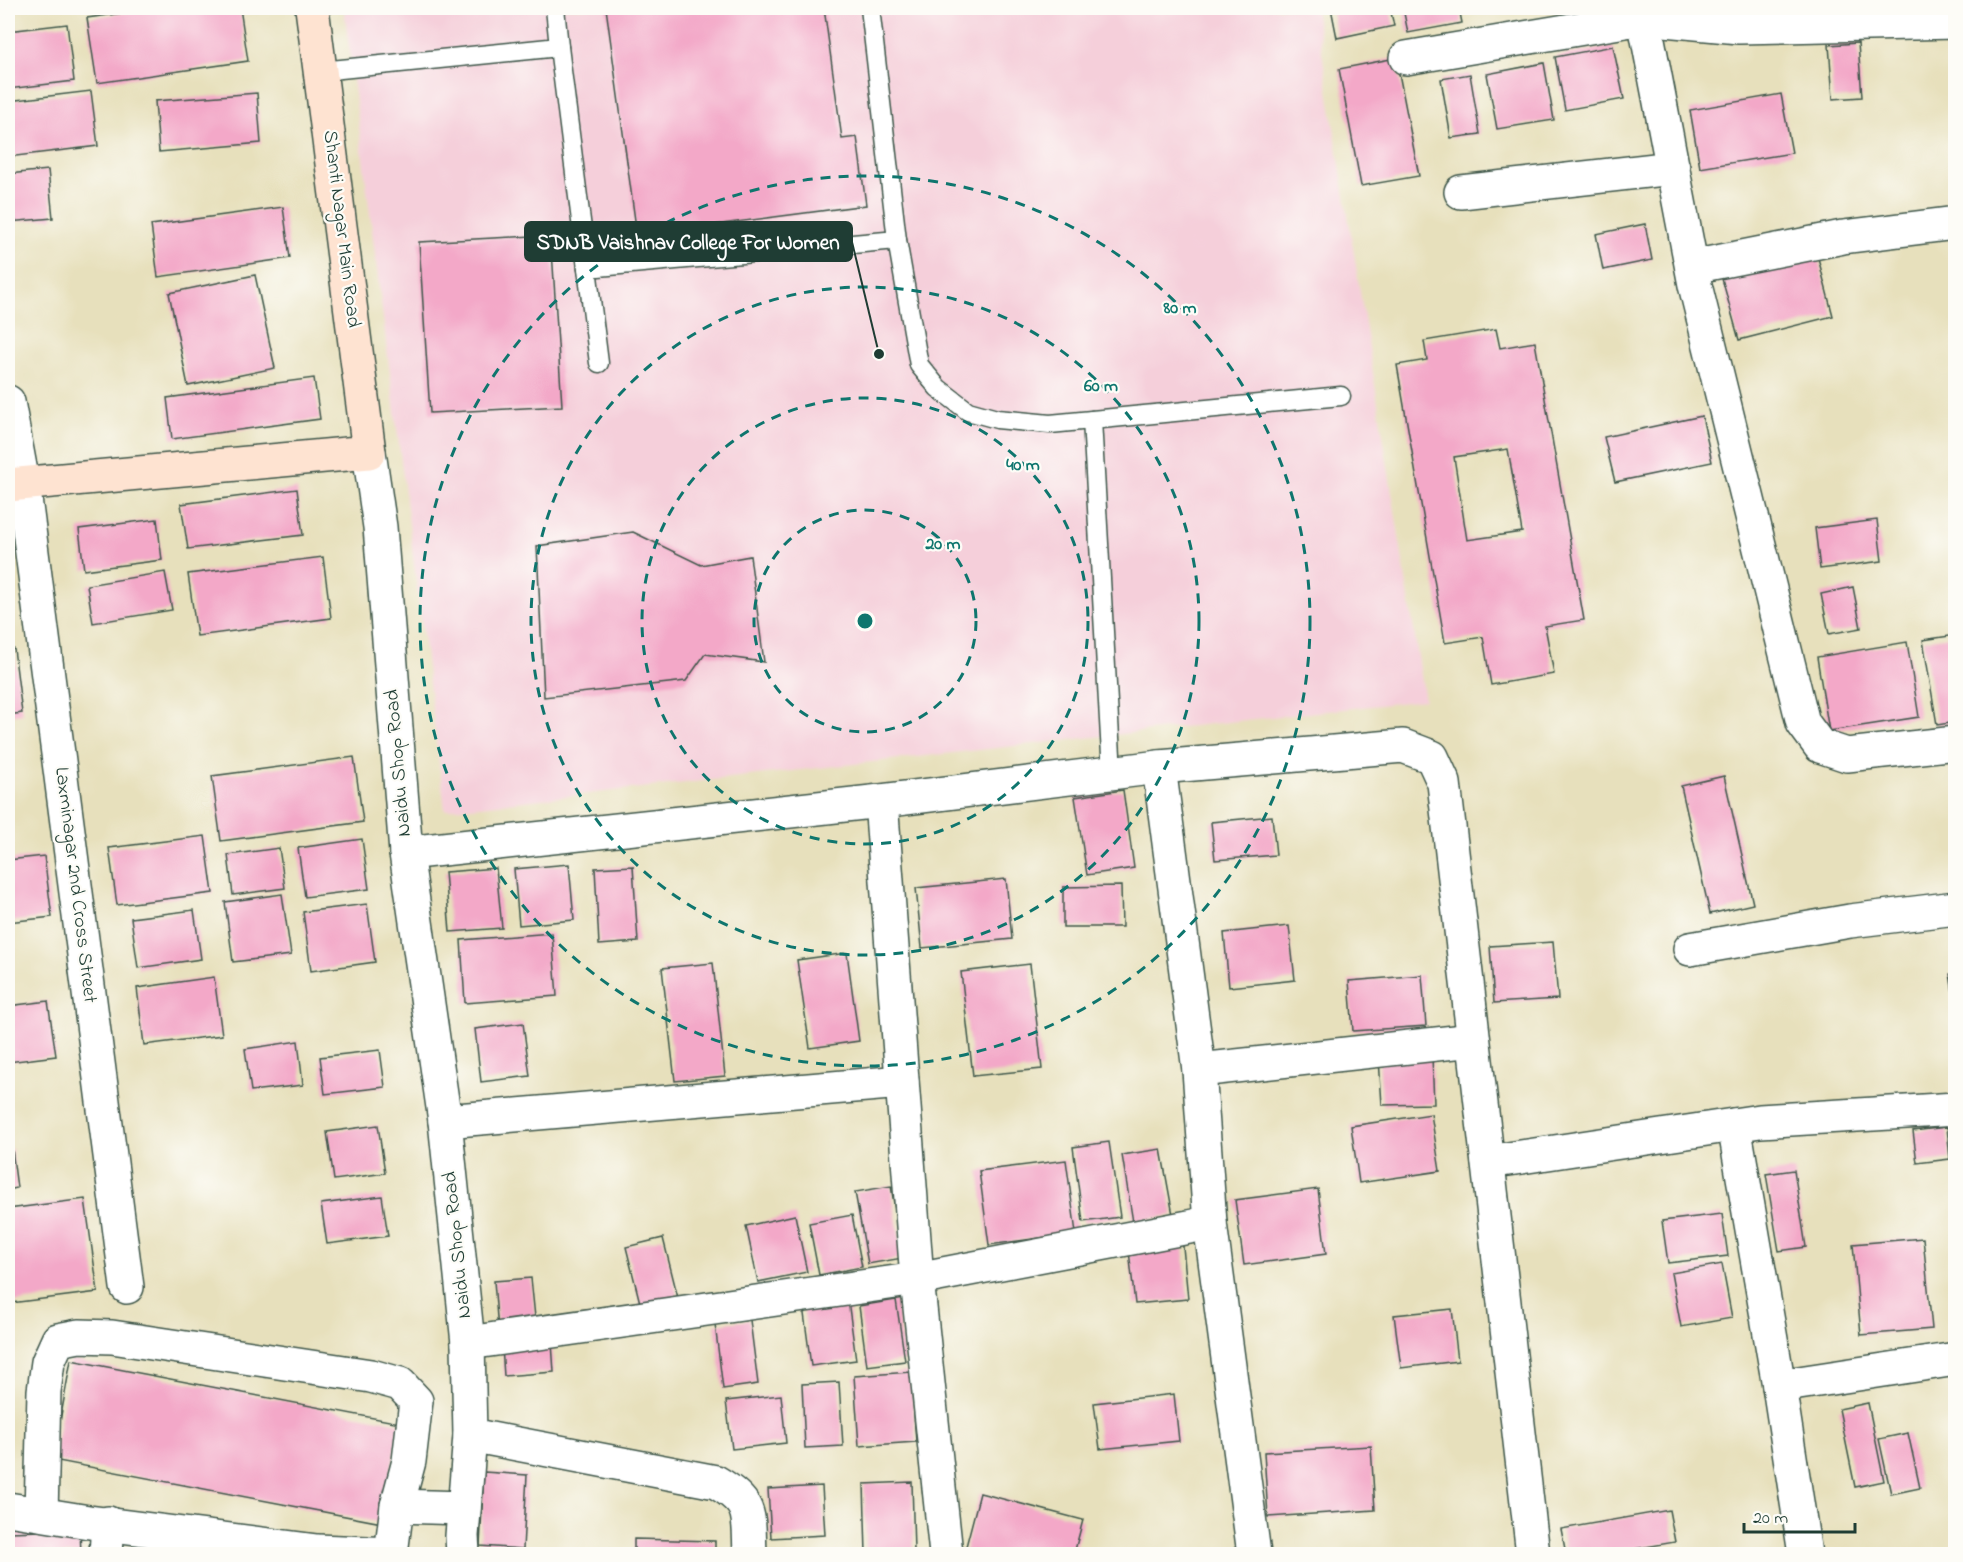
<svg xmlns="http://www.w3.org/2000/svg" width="1963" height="1562" font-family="'Indie Flower',sans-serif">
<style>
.built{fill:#f5cfda}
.building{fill:#f3a8c8;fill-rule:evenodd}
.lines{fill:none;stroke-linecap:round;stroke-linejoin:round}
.lane-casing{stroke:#3d5548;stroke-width:21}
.street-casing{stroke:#3d5548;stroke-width:36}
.secondary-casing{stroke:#3d5548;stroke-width:36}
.lane{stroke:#fff;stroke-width:18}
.street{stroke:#fff;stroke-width:33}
.secondary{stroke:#fee3d1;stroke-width:33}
.ring{fill:none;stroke:#0f766e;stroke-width:3;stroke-dasharray:10 8}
.labels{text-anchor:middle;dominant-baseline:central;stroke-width:4.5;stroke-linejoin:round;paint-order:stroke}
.street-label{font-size:20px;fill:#1f3d34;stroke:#fdfcf7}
.centre{fill:#0f766e;stroke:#fdfcf7;stroke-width:3}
.ring-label{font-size:18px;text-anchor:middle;font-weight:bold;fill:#0f766e;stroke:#fdfcf7;stroke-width:4.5;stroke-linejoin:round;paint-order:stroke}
.leader{fill:none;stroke:#1f3d34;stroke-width:2}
.callout-dot{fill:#1f3d34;stroke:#fdfcf7;stroke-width:2}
.callout{fill:#1f3d34;stroke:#1f3d34;stroke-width:2}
.callout-label{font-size:21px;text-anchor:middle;font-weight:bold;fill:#fff}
</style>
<rect width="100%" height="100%" fill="#fdfcf7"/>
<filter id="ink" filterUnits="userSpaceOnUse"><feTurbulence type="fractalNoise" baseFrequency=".0167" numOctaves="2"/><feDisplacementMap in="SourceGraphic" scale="12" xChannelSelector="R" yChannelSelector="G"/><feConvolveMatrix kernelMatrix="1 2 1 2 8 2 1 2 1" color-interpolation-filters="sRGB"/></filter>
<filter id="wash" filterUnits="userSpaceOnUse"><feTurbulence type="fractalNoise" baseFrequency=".008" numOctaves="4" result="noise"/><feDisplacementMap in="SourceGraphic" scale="24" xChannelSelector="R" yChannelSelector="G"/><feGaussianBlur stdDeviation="1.35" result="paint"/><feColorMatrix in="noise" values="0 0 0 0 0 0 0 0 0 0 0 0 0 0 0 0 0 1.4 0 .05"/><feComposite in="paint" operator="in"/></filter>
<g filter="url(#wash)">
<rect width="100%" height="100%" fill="#e7e0bc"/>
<path class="built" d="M 344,8 L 1315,8 L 1425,700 L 445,810 Z"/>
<g id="blocks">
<g class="building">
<path d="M 159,8 L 240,8 L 248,61 L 97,83 L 87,18 Z"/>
<path d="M 606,8 L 824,8 L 842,139 L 857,137 L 866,205 L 637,235 Z"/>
<path d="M 1331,8 L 1390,8 L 1394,26 L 1337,38 Z"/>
<path d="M 1403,8 L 1459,8 L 1462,23 L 1408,33 Z"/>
<path d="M 67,24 L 74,81 L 8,89 L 8,31 Z"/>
<path d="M 1858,43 L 1862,97 L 1833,99 L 1829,45 Z"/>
<path d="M 1613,46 L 1624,99 L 1565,110 L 1555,57 Z"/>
<path d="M 1396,58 L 1419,176 L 1361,186 L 1339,69 Z"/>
<path d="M 1544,63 L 1554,120 L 1497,129 L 1487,74 Z"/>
<path d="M 1470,74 L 1480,134 L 1451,138 L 1441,79 Z"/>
<path d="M 91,91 L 98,146 L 8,157 L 8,101 Z"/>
<path d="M 257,93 L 261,143 L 159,152 L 155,101 Z"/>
<path d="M 1781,94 L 1792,153 L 1700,168 L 1690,110 Z"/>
<path d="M 48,170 L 53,218 L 8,222 L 8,174 Z"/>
<path d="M 283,207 L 290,258 L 158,277 L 151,225 Z"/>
<path d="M 1645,224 L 1652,260 L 1603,270 L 1596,234 Z"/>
<path d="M 551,235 L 562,406 L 430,413 L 419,242 Z"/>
<path d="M 1816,250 L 1833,316 L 1739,340 L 1721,275 Z"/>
<path d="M 255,275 L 275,368 L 188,386 L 169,293 Z"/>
<path d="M 1496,329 L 1500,348 L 1535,342 L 1584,620 L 1545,626 L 1554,674 L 1491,685 L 1483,637 L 1445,643 L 1397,365 L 1427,360 L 1424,341 ZM 1508,449 L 1522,532 L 1467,540 L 1454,457 Z"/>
<path d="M 314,378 L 320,419 L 172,439 L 167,398 Z"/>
<path d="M 1702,416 L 1712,462 L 1615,482 L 1604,437 Z"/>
<path d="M 297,489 L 303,535 L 188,549 L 181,504 Z"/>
<path d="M 157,519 L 162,560 L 84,570 L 79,529 Z"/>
<path d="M 1877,520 L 1882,561 L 1820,569 L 1815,528 Z"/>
<path d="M 633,532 L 701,565 L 750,556 L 764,662 L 705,654 L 686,681 L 544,697 L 537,546 Z"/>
<path d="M 323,557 L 331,618 L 197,636 L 188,574 Z"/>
<path d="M 165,572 L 172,610 L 93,623 L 87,585 Z"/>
<path d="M 1853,587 L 1861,628 L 1829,634 L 1821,594 Z"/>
<path d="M 1956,635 L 1956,722 L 1937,725 L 1923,640 Z"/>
<path d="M 1907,642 L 1919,717 L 1829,731 L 1817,657 Z"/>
<path d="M 14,649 L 22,713 L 8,715 L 8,650 Z"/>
<path d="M 354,757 L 363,822 L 221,841 L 212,776 Z"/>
<path d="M 1724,776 L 1753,904 L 1710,914 L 1681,786 Z"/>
<path d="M 1123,790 L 1134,868 L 1087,875 L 1075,797 Z"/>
<path d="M 1272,816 L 1276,855 L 1215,860 L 1211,822 Z"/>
<path d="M 205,836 L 213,893 L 117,905 L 109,848 Z"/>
<path d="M 362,839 L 369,889 L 305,897 L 298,848 Z"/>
<path d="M 279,848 L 285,888 L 233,895 L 228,855 Z"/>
<path d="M 44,856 L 52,917 L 8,922 L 8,860 Z"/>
<path d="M 569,864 L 574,920 L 519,925 L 514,869 Z"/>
<path d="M 633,866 L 638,942 L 599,945 L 595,868 Z"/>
<path d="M 496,868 L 502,928 L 450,932 L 445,872 Z"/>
<path d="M 1006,879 L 1012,939 L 922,948 L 916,888 Z"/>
<path d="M 1121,886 L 1122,927 L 1063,927 L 1063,887 Z"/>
<path d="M 282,894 L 291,955 L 233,962 L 225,902 Z"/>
<path d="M 367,904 L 375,962 L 311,971 L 303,912 Z"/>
<path d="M 194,910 L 201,959 L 138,968 L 131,918 Z"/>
<path d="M 1289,926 L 1295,980 L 1229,987 L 1224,933 Z"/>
<path d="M 552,933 L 557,996 L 465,1003 L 461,940 Z"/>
<path d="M 1553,942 L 1558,999 L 1494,1003 L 1490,946 Z"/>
<path d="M 847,953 L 859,1041 L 810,1048 L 797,960 Z"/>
<path d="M 713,963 L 725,1076 L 675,1081 L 662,968 Z"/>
<path d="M 1030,964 L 1042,1069 L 973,1076 L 961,972 Z"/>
<path d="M 1956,973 L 1956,999 L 1954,999 L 1950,974 Z"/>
<path d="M 1422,975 L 1426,1026 L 1353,1031 L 1349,981 Z"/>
<path d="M 214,977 L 222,1035 L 144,1045 L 137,988 Z"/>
<path d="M 48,1001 L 56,1056 L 8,1062 L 8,1006 Z"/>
<path d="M 523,1023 L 530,1076 L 481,1082 L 475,1029 Z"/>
<path d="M 298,1041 L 303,1085 L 251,1091 L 245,1049 Z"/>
<path d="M 380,1050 L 385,1087 L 325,1094 L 320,1057 Z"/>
<path d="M 1432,1057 L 1434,1104 L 1382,1105 L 1379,1059 Z"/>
<path d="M 1431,1114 L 1440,1171 L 1359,1183 L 1351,1126 Z"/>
<path d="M 378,1125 L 385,1173 L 334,1180 L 327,1132 Z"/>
<path d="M 1947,1127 L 1950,1159 L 1917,1163 L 1913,1131 Z"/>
<path d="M 1109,1142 L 1120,1217 L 1083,1222 L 1073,1147 Z"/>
<path d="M 8,1149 L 12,1149 L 17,1188 L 8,1190 Z"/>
<path d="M 1161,1149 L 1173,1215 L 1133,1222 L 1122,1155 Z"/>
<path d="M 1066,1160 L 1076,1233 L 989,1245 L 979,1171 Z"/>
<path d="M 1794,1170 L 1806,1247 L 1779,1251 L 1766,1174 Z"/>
<path d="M 891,1186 L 903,1258 L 868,1264 L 855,1192 Z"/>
<path d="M 1318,1189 L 1326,1254 L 1244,1265 L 1235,1200 Z"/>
<path d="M 382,1196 L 388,1236 L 327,1244 L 321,1204 Z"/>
<path d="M 85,1199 L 98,1292 L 11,1303 L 8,1280 L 8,1209 Z"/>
<path d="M 1722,1214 L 1728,1256 L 1668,1263 L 1662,1221 Z"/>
<path d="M 795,1215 L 807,1272 L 758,1282 L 746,1226 Z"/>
<path d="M 852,1215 L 862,1267 L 819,1275 L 809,1223 Z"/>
<path d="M 1182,1236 L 1188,1299 L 1135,1304 L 1128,1242 Z"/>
<path d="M 663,1238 L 680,1306 L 643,1315 L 626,1247 Z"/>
<path d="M 1923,1238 L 1932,1329 L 1861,1335 L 1853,1244 Z"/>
<path d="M 1722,1264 L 1732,1318 L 1681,1327 L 1671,1273 Z"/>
<path d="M 531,1278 L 536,1327 L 498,1330 L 494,1281 Z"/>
<path d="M 848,1300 L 856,1360 L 811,1366 L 803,1306 Z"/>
<path d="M 896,1300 L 905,1361 L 867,1366 L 859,1306 Z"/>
<path d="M 1452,1309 L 1458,1361 L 1401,1368 L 1394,1315 Z"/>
<path d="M 750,1320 L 758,1384 L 723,1389 L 715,1324 Z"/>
<path d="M 552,1343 L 554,1372 L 504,1376 L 502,1347 Z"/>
<path d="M 71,1360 L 400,1423 L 382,1523 L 53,1460 Z"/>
<path d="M 911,1372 L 916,1442 L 859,1446 L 854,1376 Z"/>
<path d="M 839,1382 L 843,1446 L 805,1448 L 802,1384 Z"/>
<path d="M 1174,1394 L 1179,1441 L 1100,1449 L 1094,1403 Z"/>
<path d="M 781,1395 L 786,1443 L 732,1449 L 726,1401 Z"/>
<path d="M 1868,1403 L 1884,1481 L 1855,1487 L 1839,1409 Z"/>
<path d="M 1908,1433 L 1920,1488 L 1891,1494 L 1879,1439 Z"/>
<path d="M 1371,1446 L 1375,1510 L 1268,1517 L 1264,1452 Z"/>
<path d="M 484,1472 L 527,1475 L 523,1549 L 480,1546 Z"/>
<path d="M 912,1482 L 914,1551 L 866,1554 L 864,1484 Z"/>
<path d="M 822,1486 L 825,1535 L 771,1538 L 768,1489 Z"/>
<path d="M 980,1493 L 1083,1520 L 1074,1554 L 964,1554 Z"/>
<path d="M 1669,1510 L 1675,1542 L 1605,1554 L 1566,1554 L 1561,1529 Z"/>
<path d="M 80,1530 L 81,1554 L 8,1554 L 8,1532 Z"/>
<path d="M 634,1539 L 715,1541 L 715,1554 L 634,1554 Z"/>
</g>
</g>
</g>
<g filter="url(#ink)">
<use href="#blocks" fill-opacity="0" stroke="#3d5548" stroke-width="1.5"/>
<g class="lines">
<g class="lane-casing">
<g id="lane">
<path d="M 870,8 L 897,240 L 919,365 L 938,388 L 968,411 L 997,419 L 1050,424 L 1341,396"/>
<path d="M 559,47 L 599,363"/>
<path d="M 321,71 L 559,47 L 555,8"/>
<path d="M 587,268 L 897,240"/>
<path d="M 1092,420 L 1112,773"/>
</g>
</g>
<g class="street-casing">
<g id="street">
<path d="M 1642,8 L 1695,285 L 1803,723 L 1820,746 L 1847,755 L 1956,743"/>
<path d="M 1406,58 L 1643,18 L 1739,27 L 1956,22"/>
<path d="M 1461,192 L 1673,168"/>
<path d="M 1692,267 L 1843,237 L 1956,223"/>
<path d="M 8,402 L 23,483 L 127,1287"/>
<path d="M 369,452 L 380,527 L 406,853 L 445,1121 L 468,1343 L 470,1435 L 462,1536 L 463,1554"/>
<path d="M 1159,767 L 1199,1070 L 1210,1223 L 1254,1554"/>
<path d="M 881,801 L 917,1279 L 946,1554"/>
<path d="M 406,853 L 881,801 L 1159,767 L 1403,746 L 1432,757 L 1444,783 L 1533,1554"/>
<path d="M 1690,949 L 1850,921 L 1956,908"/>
<path d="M 1199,1070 L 1473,1040"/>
<path d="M 445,1121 L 902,1082"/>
<path d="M 1734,1125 L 1779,1386 L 1956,1359"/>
<path d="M 1488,1162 L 1760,1121 L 1956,1109"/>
<path d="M 468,1343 L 917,1279 L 1210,1223"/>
<path d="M 1779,1386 L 1805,1554"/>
<path d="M 470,1435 L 716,1482 C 754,1504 748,1515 750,1554"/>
<path d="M 397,1506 L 464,1508"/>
<path d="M 8,1509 L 89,1522 L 317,1551 L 393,1554"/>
<path d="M 41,1514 L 44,1391 L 48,1362 L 58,1340 L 79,1336 L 112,1337 L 371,1376 L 400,1384 L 416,1401 L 409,1461 L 397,1506 L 391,1554"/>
<path d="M 106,1554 L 108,1523"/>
</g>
</g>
<g class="secondary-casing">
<path id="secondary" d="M 8,485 L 369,452 L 312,8"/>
</g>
<use href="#lane" class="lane"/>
<use href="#street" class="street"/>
<use href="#secondary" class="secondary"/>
</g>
</g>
<g class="ring">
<circle cx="865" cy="621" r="111"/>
<circle cx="865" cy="621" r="223"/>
<circle cx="865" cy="621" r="334"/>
<circle cx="865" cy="621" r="445"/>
</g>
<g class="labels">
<g class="street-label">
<text transform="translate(341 229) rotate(83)">Shanti Nagar Main Road</text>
<text transform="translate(399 763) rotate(-95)">Naidu Shop Road</text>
<text transform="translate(75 885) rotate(83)">Laxminagar 2nd Cross Street</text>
<text transform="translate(458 1245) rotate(-96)">Naidu Shop Road</text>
</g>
</g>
<circle cx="865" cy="621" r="9" class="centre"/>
<g class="ring-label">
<text x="1180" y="313">80 m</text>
<text x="1101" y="391">60 m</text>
<text x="1023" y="470">40 m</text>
<text x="943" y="549">20 m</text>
</g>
<path class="leader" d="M879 354L852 242"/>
<circle class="callout-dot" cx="879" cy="354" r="6"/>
<rect class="callout" x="525" y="222" width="327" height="39" rx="6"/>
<g class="callout-label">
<text x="688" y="249">SDNB Vaishnav College For Women</text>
</g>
<rect width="1963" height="1562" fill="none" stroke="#fdfcf7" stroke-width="30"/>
<path d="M1744 1523v9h111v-9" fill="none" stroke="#1f3d34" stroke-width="3"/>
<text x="1753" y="1523" font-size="18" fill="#1f3d34" stroke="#fdfcf7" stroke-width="4.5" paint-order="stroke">20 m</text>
</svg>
